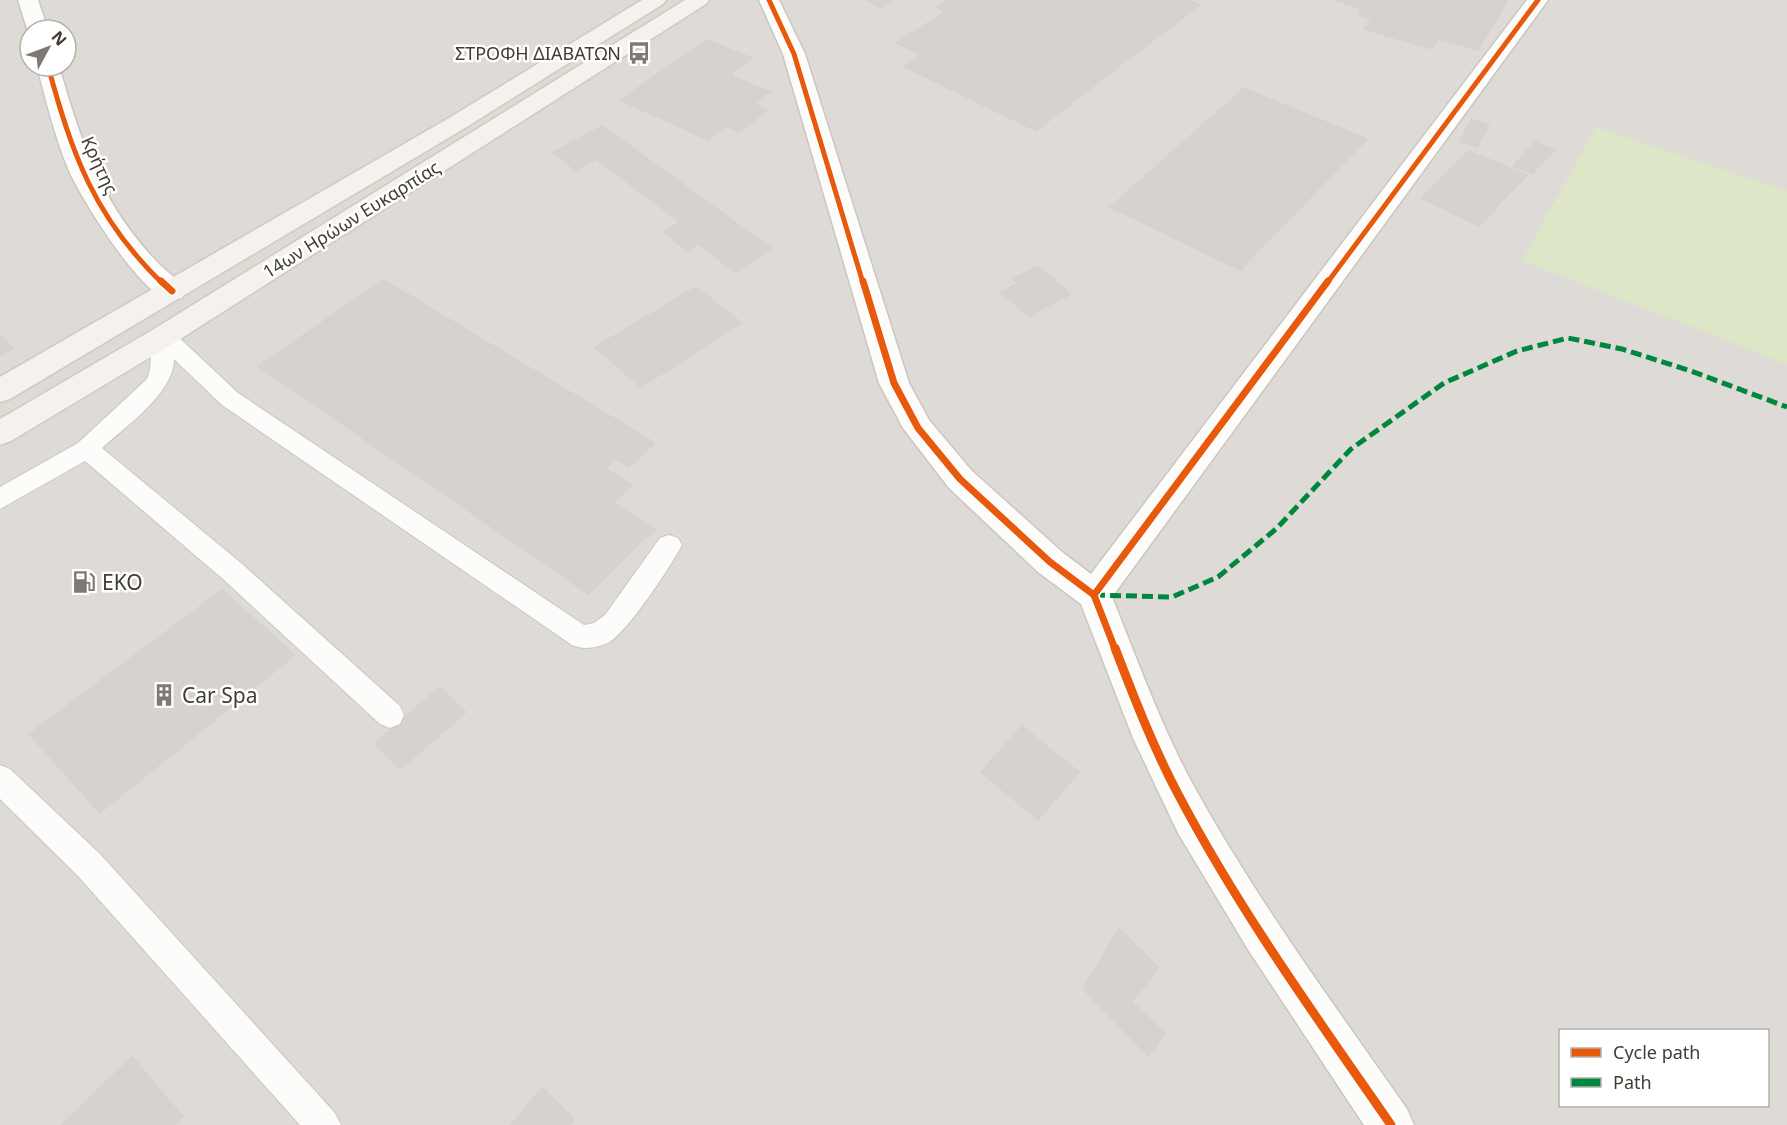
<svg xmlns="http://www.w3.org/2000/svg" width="1787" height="1125" font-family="'Noto Sans',sans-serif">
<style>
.industrial{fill:#dedad5;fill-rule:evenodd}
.green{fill:#dde7c8}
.building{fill:#d6d2ce;stroke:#d6d2cd;stroke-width:1.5}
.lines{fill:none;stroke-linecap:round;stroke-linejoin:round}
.lane-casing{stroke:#cac7c3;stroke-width:2}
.street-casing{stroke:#cac7c3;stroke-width:3}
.secondary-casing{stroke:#cfcac1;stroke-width:3}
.lane{fill:#fcfcfb;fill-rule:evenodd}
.street{fill:#fcfcfb;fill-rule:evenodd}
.secondary{fill:#f5f2ed;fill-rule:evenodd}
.quiet{stroke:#00873e;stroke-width:5;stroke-dasharray:11 5;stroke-linecap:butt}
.cycleway-far2-casing{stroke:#fff;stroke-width:8}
.cycleway-far1-casing{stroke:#fff;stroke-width:10}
.cycleway-casing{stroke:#fff;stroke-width:13}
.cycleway-far2{stroke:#e8590c;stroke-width:5}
.cycleway-far1{stroke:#e8590c;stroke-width:7}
.cycleway{stroke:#e8590c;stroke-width:9}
.labels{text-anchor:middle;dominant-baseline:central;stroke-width:5;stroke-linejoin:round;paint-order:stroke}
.far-poi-label{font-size:18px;fill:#423c34;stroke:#fff;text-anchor:end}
.far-street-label{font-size:18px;fill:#423c34;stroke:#fff}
.poi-label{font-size:21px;fill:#423c34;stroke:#fff;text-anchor:start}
</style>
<rect width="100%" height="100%" fill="#eeebe7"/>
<path class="industrial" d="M 0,0 L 1787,0 L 1787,1125 L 0,1125 ZM 30,30 L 66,30 L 66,66 L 30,66 ZM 1560,1030 L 1768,1030 L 1768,1106 L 1560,1106 Z"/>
<path class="green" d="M 1596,127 L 1787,191 L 1787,364 L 1522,261 Z"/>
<g class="building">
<path d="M 866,0 L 893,0 L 880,8 Z"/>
<path d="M 947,0 L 965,0 L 1118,67 L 1036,131 L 903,66 L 921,55 L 896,43 L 945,12 L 935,7 Z"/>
<path d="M 965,0 L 1188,0 L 1200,5 L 1118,67 Z"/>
<path d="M 1334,0 L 1508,0 L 1478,50 L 1439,39 L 1432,49 L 1364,29 L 1372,18 L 1359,15 L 1363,9 Z"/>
<path d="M 707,40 L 752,58 L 730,75 L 770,92 L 708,140 L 620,100 Z"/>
<path d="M 1244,88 L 1367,139 L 1240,270 L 1110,207 Z"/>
<path d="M 754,104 L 768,110 L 739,132 L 726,126 Z"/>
<path d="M 1471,119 L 1489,125 L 1477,147 L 1460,142 Z"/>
<path d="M 603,126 L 772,249 L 735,272 L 698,244 L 687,250 L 663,232 L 680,222 L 596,159 L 575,170 L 553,152 Z"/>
<path d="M 1535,142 L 1554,150 L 1532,174 L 1513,166 Z"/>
<path d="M 1469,151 L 1527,175 L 1479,226 L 1421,198 Z"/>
<path d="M 1038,266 L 1071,294 L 1045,307 L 1013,279 Z"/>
<path d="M 384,280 L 655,443 L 629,467 L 616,459 L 519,546 L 258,366 Z"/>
<path d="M 1017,283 L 1045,307 L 1031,317 L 1001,293 Z"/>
<path d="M 696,287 L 742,323 L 641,387 L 595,347 Z"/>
<path d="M 0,336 L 13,348 L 0,356 Z"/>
<path d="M 606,468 L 632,485 L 614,502 L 655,529 L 588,594 L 519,546 Z"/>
<path d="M 222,590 L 295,655 L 100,813 L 29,734 Z"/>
<path d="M 440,687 L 466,712 L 401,769 L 375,743 Z"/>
<path d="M 1022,726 L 1079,772 L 1038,820 L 981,772 Z"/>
<path d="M 1119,929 L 1159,967 L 1132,1002 L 1165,1033 L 1148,1056 L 1083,989 Z"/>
<path d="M 132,1057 L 183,1117 L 174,1125 L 109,1125 L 88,1099 Z"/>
<path d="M 543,1087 L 574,1119 L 569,1125 L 511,1125 Z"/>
<path d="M 88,1099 L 109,1125 L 61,1125 Z"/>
</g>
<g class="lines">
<g class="lane-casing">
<g id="lane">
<path d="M 164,328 L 172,331 L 238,393 L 584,625 L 594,623 L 605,615 L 660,538 L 669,535 L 678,538 L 682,545 C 671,566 627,633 608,643 C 597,648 583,650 572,645 L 222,405 L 174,359 C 174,393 126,426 102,448 L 241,563 L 400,706 L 404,715 L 400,724 L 390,728 L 380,724 L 223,579 L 85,461 L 0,509 L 0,487 L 78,443 L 147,379 C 154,364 148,345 156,331 Z"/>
<path d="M 0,765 L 10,769 L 100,854 L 335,1113 L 341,1125 L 300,1125 L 78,876 L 0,799 Z"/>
</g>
</g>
<g class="street-casing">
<g id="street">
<path d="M 18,0 L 38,0 L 48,30 L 30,30 L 29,35 Z"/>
<path d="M 759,0 L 779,0 L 805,54 L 909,383 L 929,420 L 971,470 L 1062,552 L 1091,574 L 1527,0 L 1548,0 L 1112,597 C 1137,659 1160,723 1191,781 C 1254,896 1332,1002 1407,1109 L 1414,1125 L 1364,1125 L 1249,951 L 1178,833 L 1133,738 L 1081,604 L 1038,572 L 949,488 L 903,428 L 879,383 L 783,54 Z"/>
<path d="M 37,66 L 59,66 C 76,125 93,180 130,230 C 139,242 149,254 160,265 C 169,273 179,281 186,291 L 182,298 C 175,299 170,301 164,298 C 136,286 82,200 69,171 C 55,137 46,101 37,66 Z"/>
</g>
</g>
<g class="secondary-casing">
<g id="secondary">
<path d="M 642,0 L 666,0 L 663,4 L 465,128 L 10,399 L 0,402 L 0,377 L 449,118 Z"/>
<path d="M 685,0 L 709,0 L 706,4 L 174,343 L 11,441 L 0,445 L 0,419 L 154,329 Z"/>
</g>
</g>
<use href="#lane" class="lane"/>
<use href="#street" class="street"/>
<use href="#secondary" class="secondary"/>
<path class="quiet" d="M 1094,595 L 1172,597 L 1218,577 L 1276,529 L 1351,449 L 1444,383 L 1517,351 L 1568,338 L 1622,349 L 1691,371 L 1787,407"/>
<g class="cycleway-far2-casing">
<g id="cycleway-far2">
<path d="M 769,0 L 794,54 L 863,283"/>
<path d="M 48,66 C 72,154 94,217 162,283"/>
<path d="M 1327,283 L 1538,0"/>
</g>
</g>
<g class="cycleway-far1-casing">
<g id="cycleway-far1">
<path d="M 161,281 L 172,291"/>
<path d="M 863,281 L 894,383 L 918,428 L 960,479 L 1050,562 L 1094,595 L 1328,281"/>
<path d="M 1094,595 L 1115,649"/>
</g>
</g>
<g class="cycleway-casing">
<path id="cycleway" d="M 1115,648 C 1134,697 1153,747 1178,794 C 1239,910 1317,1018 1391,1125"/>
</g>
<use href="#cycleway-far2" class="cycleway-far2"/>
<use href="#cycleway-far1" class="cycleway-far1"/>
<use href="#cycleway" class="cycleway"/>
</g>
<defs>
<g id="bus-bare" transform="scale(1.8)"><path d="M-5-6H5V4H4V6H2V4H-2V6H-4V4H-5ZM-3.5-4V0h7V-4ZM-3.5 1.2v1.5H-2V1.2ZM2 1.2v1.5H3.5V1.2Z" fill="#7e7973" stroke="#fff" stroke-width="2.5" paint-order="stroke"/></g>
<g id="fuel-bare" transform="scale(1.8)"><path d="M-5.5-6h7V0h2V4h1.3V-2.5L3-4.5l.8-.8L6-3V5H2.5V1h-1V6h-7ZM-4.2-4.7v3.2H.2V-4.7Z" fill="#7e7973" stroke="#fff" stroke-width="2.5" paint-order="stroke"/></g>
<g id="building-bare" transform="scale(1.8)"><path d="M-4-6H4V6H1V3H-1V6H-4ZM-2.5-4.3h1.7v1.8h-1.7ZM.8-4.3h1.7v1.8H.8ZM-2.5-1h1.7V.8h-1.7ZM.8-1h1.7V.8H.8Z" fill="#7e7973" stroke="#fff" stroke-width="2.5" paint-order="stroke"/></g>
</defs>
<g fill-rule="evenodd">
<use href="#bus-bare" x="639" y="53"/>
<use href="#fuel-bare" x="84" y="582"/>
<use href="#building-bare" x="164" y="695"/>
</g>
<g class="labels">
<g class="far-poi-label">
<text x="621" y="53">ΣΤΡΟΦΗ ΔΙΑΒΑΤΩΝ</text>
</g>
<g class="far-street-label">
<text transform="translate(100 165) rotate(65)">Κρήτης</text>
<text transform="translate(351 219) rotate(-32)">14ων Ηρώων Ευκαρπίας</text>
</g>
<g class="poi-label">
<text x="102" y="582">ΕΚΟ</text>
<text x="182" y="695">Car Spa</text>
</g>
</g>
<rect x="1559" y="1029" width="210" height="78" fill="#ffffff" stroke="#b3b1ae" stroke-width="1.5"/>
<rect x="1571" y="1048" width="30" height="9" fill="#e8590c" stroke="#b3b1ae" stroke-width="1.5"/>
<text x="1613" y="1059" font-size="18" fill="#423c34">Cycle path</text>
<rect x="1571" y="1078" width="30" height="9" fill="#00873e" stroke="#b3b1ae" stroke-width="1.5"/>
<text x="1613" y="1089" font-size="18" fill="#423c34">Path</text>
<g transform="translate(48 48) rotate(49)"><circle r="28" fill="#ffffff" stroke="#b3b1ae" stroke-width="1.5"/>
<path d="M0-4.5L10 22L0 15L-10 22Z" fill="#7e7973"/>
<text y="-9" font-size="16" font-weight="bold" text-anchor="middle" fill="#423c34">N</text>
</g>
</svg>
